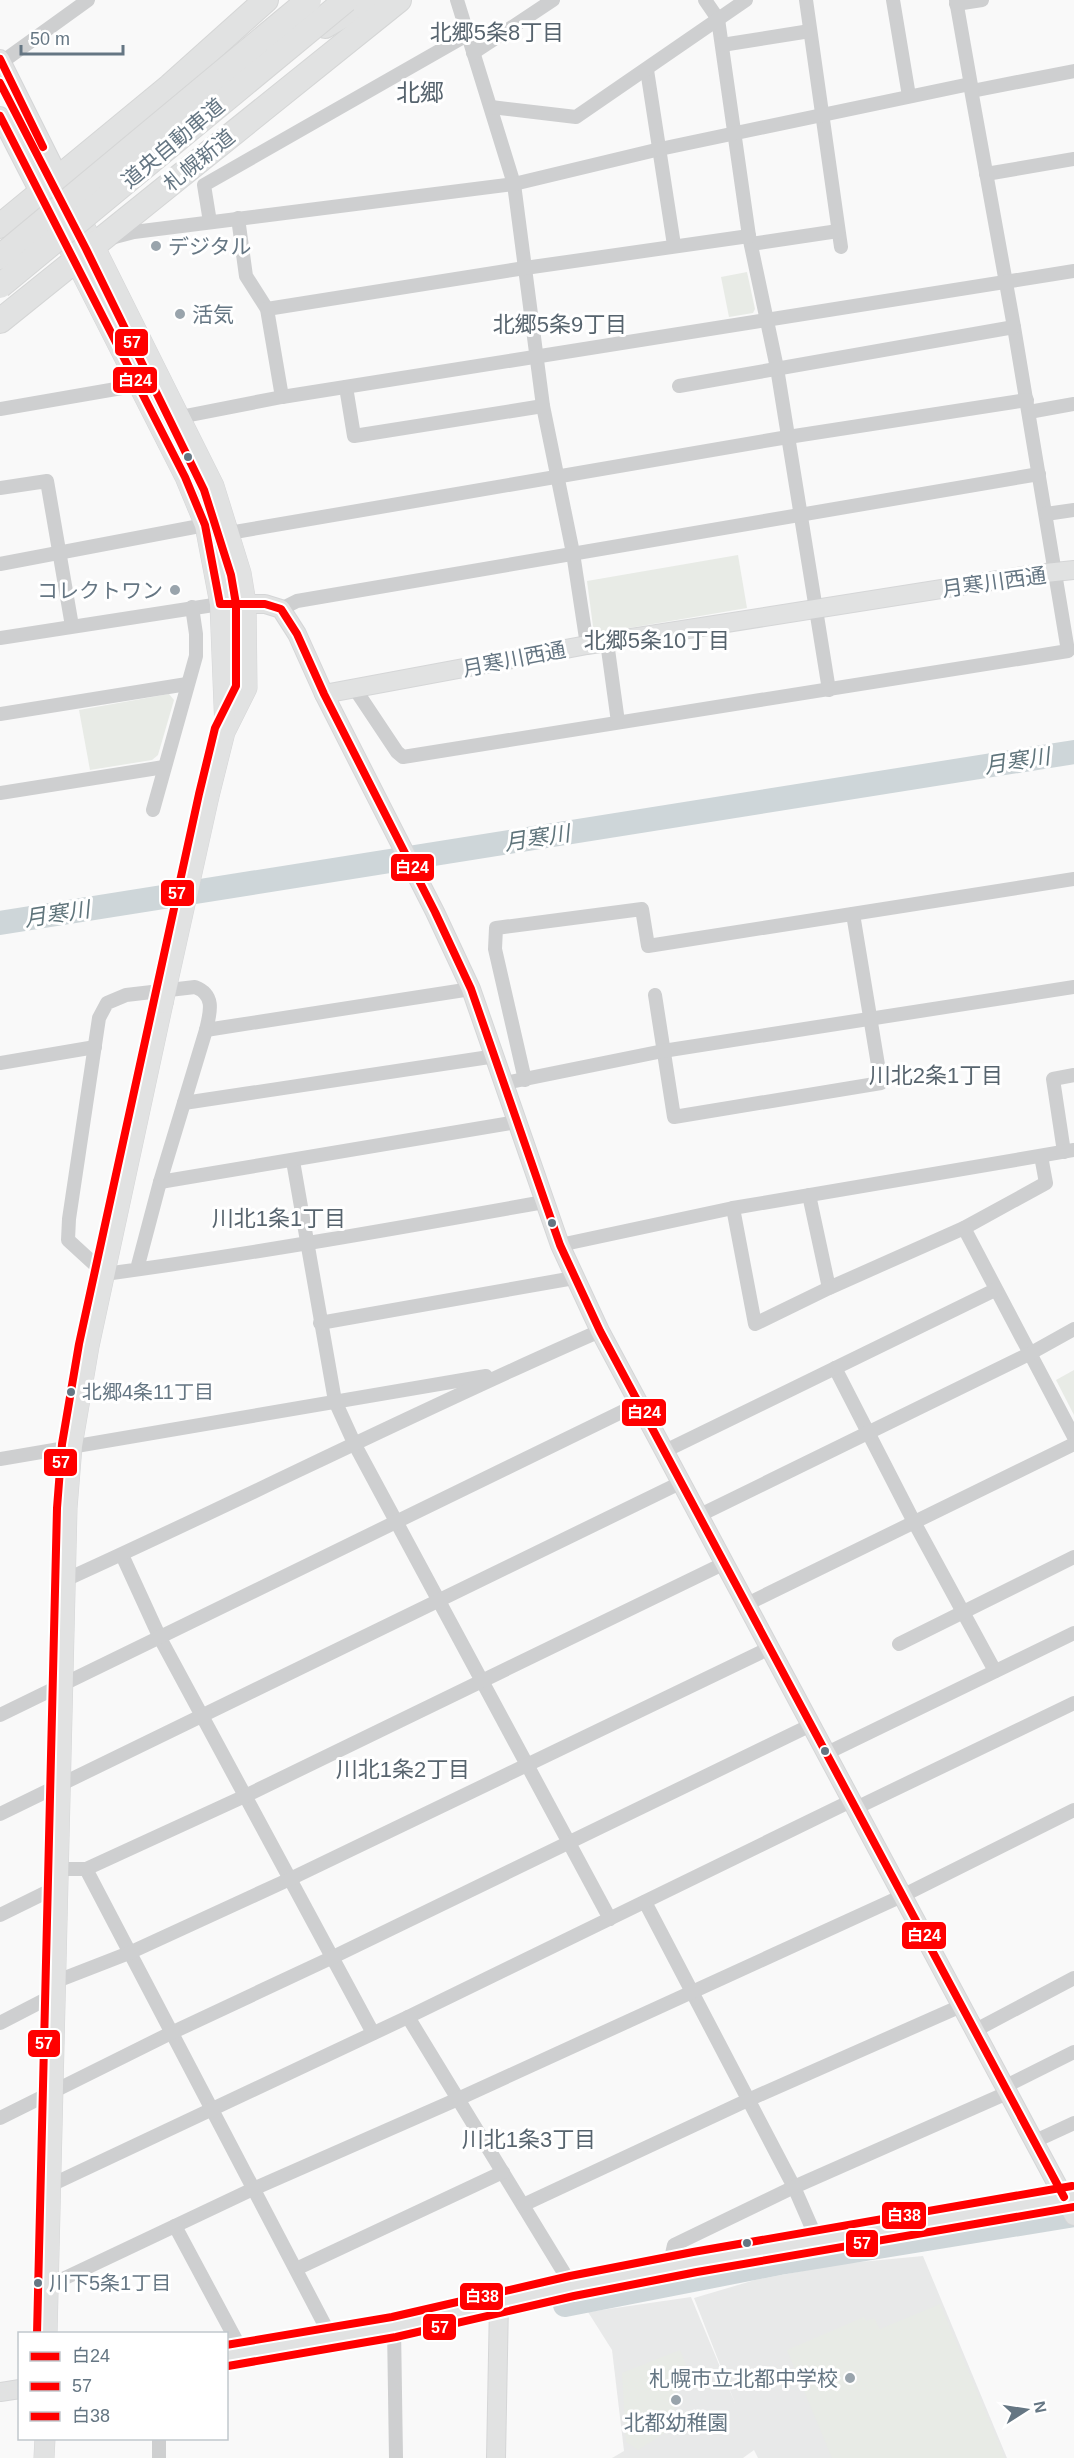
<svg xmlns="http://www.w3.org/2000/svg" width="1074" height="2458" font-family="Helvetica,'Noto Sans JP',sans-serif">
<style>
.built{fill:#e8e9e9}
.green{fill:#e8ebe6}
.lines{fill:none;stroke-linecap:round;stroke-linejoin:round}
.river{stroke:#ced6d9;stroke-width:24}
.secondary-casing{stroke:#d5d6d7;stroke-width:20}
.primary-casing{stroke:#d5d6d7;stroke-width:21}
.highway-casing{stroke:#d5d6d6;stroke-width:26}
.street{stroke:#cecfd0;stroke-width:14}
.secondary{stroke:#e1e2e2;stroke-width:18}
.primary{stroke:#e1e2e2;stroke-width:20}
.highway{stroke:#e1e2e2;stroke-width:24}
.primary-bridge-casing{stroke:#d5d6d7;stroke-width:21;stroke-linecap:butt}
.highway-bridge-casing{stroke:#d5d6d6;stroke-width:26;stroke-linecap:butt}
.primary-bridge{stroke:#e1e2e2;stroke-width:20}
.highway-bridge{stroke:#e1e2e2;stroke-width:24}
.bus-1-casing{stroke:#fff;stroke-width:12}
.bus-2-casing{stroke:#fff;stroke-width:12}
.bus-3-casing{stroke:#fff;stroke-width:12}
.bus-1{stroke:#f00;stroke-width:8}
.bus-2{stroke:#f00;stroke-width:8}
.bus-3{stroke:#f00;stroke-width:8}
.poi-dot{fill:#99a4ac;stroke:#fff;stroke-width:2}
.bus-dot{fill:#657683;stroke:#fff;stroke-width:2}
.labels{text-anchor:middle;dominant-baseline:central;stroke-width:6;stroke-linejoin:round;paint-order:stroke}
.bus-label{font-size:20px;fill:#657683;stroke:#fff;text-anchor:start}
.street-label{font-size:21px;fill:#657683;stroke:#fff}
.poi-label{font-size:21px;fill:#657683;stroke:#fff;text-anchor:start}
.neighbourhood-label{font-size:22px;fill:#57646e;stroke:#fff}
.water-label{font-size:22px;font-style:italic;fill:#60757c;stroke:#fff}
.quarter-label{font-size:24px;fill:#57646e;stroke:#fff}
.line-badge{stroke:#fff;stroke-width:2}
.badge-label{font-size:16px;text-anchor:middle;font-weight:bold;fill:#fff}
</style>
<rect width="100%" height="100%" fill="#f9f9f9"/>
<path class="built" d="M 923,2256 L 1007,2458 L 758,2458 L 754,2450 L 743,2458 L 612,2458 L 624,2451 L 612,2350 L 588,2312 L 691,2297 L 735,2403 L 694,2298 L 755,2280 L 839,2264 Z"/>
<g class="green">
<path d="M 747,272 L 755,309 L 753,313 L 729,317 L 721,277 Z"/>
<path d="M 738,555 L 747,608 L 594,634 L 587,581 Z"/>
<path d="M 169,694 L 174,700 L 158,755 L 152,760 L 90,770 L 79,710 Z"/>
<path d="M 1074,1370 L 1074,1415 L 1056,1380 Z"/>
<path d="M 940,2304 L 1005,2458 L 832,2458 L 787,2350 L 864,2317 L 866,2321 L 874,2318 L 880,2329 Z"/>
<path d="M 680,2350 L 693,2383 L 674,2393 L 674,2406 L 680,2423 L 638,2450 L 626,2442 L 622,2373 Z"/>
</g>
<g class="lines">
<g class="river">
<path d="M 0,923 L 1074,752"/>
<path d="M 565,2305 L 780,2263 L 1074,2215"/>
</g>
<g class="secondary-casing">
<g id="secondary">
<path d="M 0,59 L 59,177"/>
<path d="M 0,116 L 39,192"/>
<path d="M 220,604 L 265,604 L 281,609 L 297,634 L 324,694 L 435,912 L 471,989 L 560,1245 L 600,1331 L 1074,2216"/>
<path d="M 324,694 L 587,645 L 1036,574 L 1074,570"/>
<path d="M 226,2356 L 394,2327 L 572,2286 L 695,2262 L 1074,2196"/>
<path d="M 0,2392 L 20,2389"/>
<path d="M 496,2458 L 499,2303"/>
</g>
</g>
<g class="primary-casing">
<g id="primary">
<path d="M 75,207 L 214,486 L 241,573 L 246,603 L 247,688 L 225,732 L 209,796"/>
<path d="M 56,223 L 185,477 L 205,525 L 220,604 L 225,730"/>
<path d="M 47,2334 L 67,1508 L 72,1446 L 89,1346 L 163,1003"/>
<path d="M 44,2458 L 45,2438"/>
</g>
</g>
<g class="highway-casing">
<g id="highway">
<path d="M 325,26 L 369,0"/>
<path d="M 0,226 L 170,86 L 266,0"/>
<path d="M 0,321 L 399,0"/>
</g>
</g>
<g class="street">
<path d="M 457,0 L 514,184 L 543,406 L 573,553 L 587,645"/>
<path d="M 705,0 L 718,19 L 749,236 L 777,368 L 829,690"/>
<path d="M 806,0 L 841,247"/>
<path d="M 893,0 L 909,96"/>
<path d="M 956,0 L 972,91 L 1074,71"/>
<path d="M 956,4 L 982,0"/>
<path d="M 722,45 L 810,31"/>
<path d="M 473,53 L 553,0"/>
<path d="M 2,62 L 88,0"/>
<path d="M 647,70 L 674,245"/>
<path d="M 491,107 L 576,117 L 746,0"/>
<path d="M 986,174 L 1074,159"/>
<path d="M 238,218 L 246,276 L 267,309 L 282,397"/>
<path d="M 210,222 L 204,185 L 467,35"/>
<path d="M 111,238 L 134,232 L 514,184 L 660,149 L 970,84 L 1014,327 L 1068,651 L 403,757 L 397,752 L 355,689"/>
<path d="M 751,244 L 838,231"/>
<path d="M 267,309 L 525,268 L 749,236"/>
<path d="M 679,386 L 1014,327"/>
<path d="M 346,387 L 354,436 L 543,406"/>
<path d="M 0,409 L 139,385"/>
<path d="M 1029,412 L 1074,404"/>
<path d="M 180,417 L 282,397 L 1074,271"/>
<path d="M 0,488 L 47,481 L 72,626"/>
<path d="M 1046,514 L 1074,510"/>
<path d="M 229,533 L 788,437 L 1027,400"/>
<path d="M 0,564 L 205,525"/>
<path d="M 281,609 L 297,601 L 1039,474"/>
<path d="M 0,638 L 220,604"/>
<path d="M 607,642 L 618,722"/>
<path d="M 0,714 L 187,684"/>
<path d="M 0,793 L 164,767"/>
<path d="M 153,810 L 196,656 L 196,634 L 192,607"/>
<path d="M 655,995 L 674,1117 L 881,1083 L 853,914"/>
<path d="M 206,1030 L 471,989"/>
<path d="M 0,1063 L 95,1047"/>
<path d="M 525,1080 L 495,949 L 496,928 L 642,909 L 648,946 L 1074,879"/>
<path d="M 505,1083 L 663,1051 L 1074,987"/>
<path d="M 184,1103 L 496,1056"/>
<path d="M 1064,1152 L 1053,1079 L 1074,1075"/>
<path d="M 293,1161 L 335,1401 L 355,1445 L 610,1919"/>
<path d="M 160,1182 L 517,1122"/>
<path d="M 809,1195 L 829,1288"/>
<path d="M 733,1208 L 755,1324 L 829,1288 L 964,1228 L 1046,1183 L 1041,1156"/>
<path d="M 964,1228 L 1074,1437"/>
<path d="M 560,1245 L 733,1208 L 1074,1150"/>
<path d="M 137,1269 L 160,1182 L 206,1030 C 210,1013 216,995 195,987 L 126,995 L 107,1003 L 99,1018 L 69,1219 L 68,1240 L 105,1274 C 252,1254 398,1228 544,1202"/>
<path d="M 320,1323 L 574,1278"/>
<path d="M 835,1368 L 914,1522 L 995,1671"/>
<path d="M 665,1451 L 995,1290"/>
<path d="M 0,1459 L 486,1376"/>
<path d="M 700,1515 L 1031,1353 L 1074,1329"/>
<path d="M 122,1555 L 160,1638 L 373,2033"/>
<path d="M 65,1580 C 244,1499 420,1409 600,1331"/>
<path d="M 747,1604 L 1074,1444"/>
<path d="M 899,1644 L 1074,1557"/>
<path d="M 0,1715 L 640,1403"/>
<path d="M 827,1753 L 1074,1633"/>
<path d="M 856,1808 L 1074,1703"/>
<path d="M 0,1814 L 682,1482"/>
<path d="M 60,1869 L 86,1869 L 331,2337"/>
<path d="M 86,1869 L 245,1796 L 725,1563"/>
<path d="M 645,1902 L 794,2187 L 818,2242"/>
<path d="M 0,1915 L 59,1886"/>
<path d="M 57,1981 L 129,1953 L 290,1879 L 770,1648"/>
<path d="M 408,2017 L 572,2286"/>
<path d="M 0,2023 L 56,1994"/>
<path d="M 974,2031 L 1074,1978"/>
<path d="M 1004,2087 L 1074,2052"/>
<path d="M 0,2118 L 171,2033 L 331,1958 L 811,1725"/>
<path d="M 1033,2142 L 1074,2123"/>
<path d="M 51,2185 L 408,2017 L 851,1801"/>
<path d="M 523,2205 L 748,2100 L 961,2006"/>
<path d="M 175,2226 L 243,2353"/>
<path d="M 669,2268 L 674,2245 L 794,2187 L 1007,2093"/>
<path d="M 296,2269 L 503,2172"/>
<path d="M 48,2286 L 253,2189 L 458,2099 L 902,1896 L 1074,1810"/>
<path d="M 394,2327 L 396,2458"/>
<path d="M 159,2458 L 159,2438"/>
</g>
<use href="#secondary" class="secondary"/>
<use href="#primary" class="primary"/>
<use href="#highway" class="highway"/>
<g class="primary-bridge-casing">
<path id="primary-bridge" d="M 163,1003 L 209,796"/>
</g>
<g class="highway-bridge-casing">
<g id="highway-bridge">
<path d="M 0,257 L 309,0"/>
<path d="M 0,286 L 346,0"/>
</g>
</g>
<use href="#primary-bridge" class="primary-bridge"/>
<use href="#highway-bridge" class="highway-bridge"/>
<g class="bus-1-casing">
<g id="bus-1">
<path d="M 0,59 L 43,147"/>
<path d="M 0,116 L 185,477 L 205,525 L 220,604 L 265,604 L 281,609 L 297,634 L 324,694 L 435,912 L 471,989 L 560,1245 L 600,1331 L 1064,2197"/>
</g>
</g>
<g class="bus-2-casing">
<g id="bus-2">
<path d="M 0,83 L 86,249 L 204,490 L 231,575 L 236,604 L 236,686 L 215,728 L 199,794 L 79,1344 L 62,1444 L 57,1508 L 37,2334"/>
<path d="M 228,2366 L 396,2337 L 574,2296 L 697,2272 L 1074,2207"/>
</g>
</g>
<g class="bus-3-casing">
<path id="bus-3" d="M 226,2345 L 392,2317 L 570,2276 L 693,2252 L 1072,2186"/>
</g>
<use href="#bus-1" class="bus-1"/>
<use href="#bus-2" class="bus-2"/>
<use href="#bus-3" class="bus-3"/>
</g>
<g class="poi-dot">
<circle cx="156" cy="246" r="6"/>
<circle cx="180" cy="314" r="6"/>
<circle cx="175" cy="590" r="6"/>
<circle cx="850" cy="2378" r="6"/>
<circle cx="676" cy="2400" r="6"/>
</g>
<g class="bus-dot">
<circle cx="188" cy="457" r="5"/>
<circle cx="552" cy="1223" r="5"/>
<circle cx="71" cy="1392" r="5"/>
<circle cx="825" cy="1751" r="5"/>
<circle cx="747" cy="2243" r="5"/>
<circle cx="38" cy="2283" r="5"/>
</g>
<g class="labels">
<g class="bus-label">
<text x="82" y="1392">北郷4条11丁目</text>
<text x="49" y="2283">川下5条1丁目</text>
</g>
<g class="street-label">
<text transform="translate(173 143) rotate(-40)">道央自動車道</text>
<text transform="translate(199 160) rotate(-39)">札幌新道</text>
<text transform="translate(994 582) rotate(-8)">月寒川西通</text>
<text transform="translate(514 659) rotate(-11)">月寒川西通</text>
</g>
<g class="poi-label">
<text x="168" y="246">デジタル</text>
<text x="192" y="314">活気</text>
<text x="163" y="590" text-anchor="end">コレクトワン</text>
<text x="838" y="2378" text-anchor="end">札幌市立北都中学校</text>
<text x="676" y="2422" text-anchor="middle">北都幼稚園</text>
</g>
<g class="neighbourhood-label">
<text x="497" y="32">北郷5条8丁目</text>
<text x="560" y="324">北郷5条9丁目</text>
<text x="657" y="640">北郷5条10丁目</text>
<text x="936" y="1075">川北2条1丁目</text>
<text x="279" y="1218">川北1条1丁目</text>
<text x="403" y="1769">川北1条2丁目</text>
<text x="529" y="2139">川北1条3丁目</text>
</g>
<g class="water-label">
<text transform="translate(1017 761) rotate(-9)">月寒川</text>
<text transform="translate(537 838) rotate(-9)">月寒川</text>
<text transform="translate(57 914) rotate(-9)">月寒川</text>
</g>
<g class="quarter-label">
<text x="420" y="92">北郷</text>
</g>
</g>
<g class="line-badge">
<rect x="114" y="328" width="35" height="29" rx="6" fill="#f00"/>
<rect x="112" y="366" width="46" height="28" rx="6" fill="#f00"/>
<rect x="390" y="853" width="45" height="29" rx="6" fill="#f00"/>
<rect x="160" y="879" width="35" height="28" rx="6" fill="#f00"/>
<rect x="621" y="1398" width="46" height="29" rx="6" fill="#f00"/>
<rect x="43" y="1448" width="35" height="29" rx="6" fill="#f00"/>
<rect x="901" y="1921" width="46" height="29" rx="6" fill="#f00"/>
<rect x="27" y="2029" width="34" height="29" rx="6" fill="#f00"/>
<rect x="881" y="2201" width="46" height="29" rx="6" fill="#f00"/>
<rect x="845" y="2229" width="34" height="29" rx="6" fill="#f00"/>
<rect x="459" y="2282" width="45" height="29" rx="6" fill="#f00"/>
<rect x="422" y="2313" width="35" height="28" rx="6" fill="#f00"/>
</g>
<g class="badge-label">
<text x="132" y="348">57</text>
<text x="135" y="386">白24</text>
<text x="412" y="873">白24</text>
<text x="177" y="899">57</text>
<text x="644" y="1418">白24</text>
<text x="61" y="1468">57</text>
<text x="924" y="1941">白24</text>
<text x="44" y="2049">57</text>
<text x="904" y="2221">白38</text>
<text x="862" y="2249">57</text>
<text x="482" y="2302">白38</text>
<text x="440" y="2333">57</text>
</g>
<rect x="18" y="2332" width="210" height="108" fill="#ffffff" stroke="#c1c8cd" stroke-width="1.5"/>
<rect x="30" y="2352" width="30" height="9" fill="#ff0000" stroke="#c1c8cd" stroke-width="1.5"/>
<text x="72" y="2362" font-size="18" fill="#657683">白24</text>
<rect x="30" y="2382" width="30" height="9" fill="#ff0000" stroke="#c1c8cd" stroke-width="1.5"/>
<text x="72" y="2392" font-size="18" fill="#657683">57</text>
<rect x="30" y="2412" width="30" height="9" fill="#ff0000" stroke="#c1c8cd" stroke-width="1.5"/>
<text x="72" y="2422" font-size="18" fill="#657683">白38</text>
<g transform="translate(1026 2410) rotate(78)" stroke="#ffffff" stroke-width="4.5" paint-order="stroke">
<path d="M0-4.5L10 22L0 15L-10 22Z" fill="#657683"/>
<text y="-9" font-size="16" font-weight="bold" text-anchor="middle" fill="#657683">N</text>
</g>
<path d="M21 45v9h102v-9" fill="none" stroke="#657683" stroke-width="3"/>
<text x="30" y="45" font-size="18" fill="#657683" stroke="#ffffff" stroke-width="4.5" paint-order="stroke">50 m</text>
</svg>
